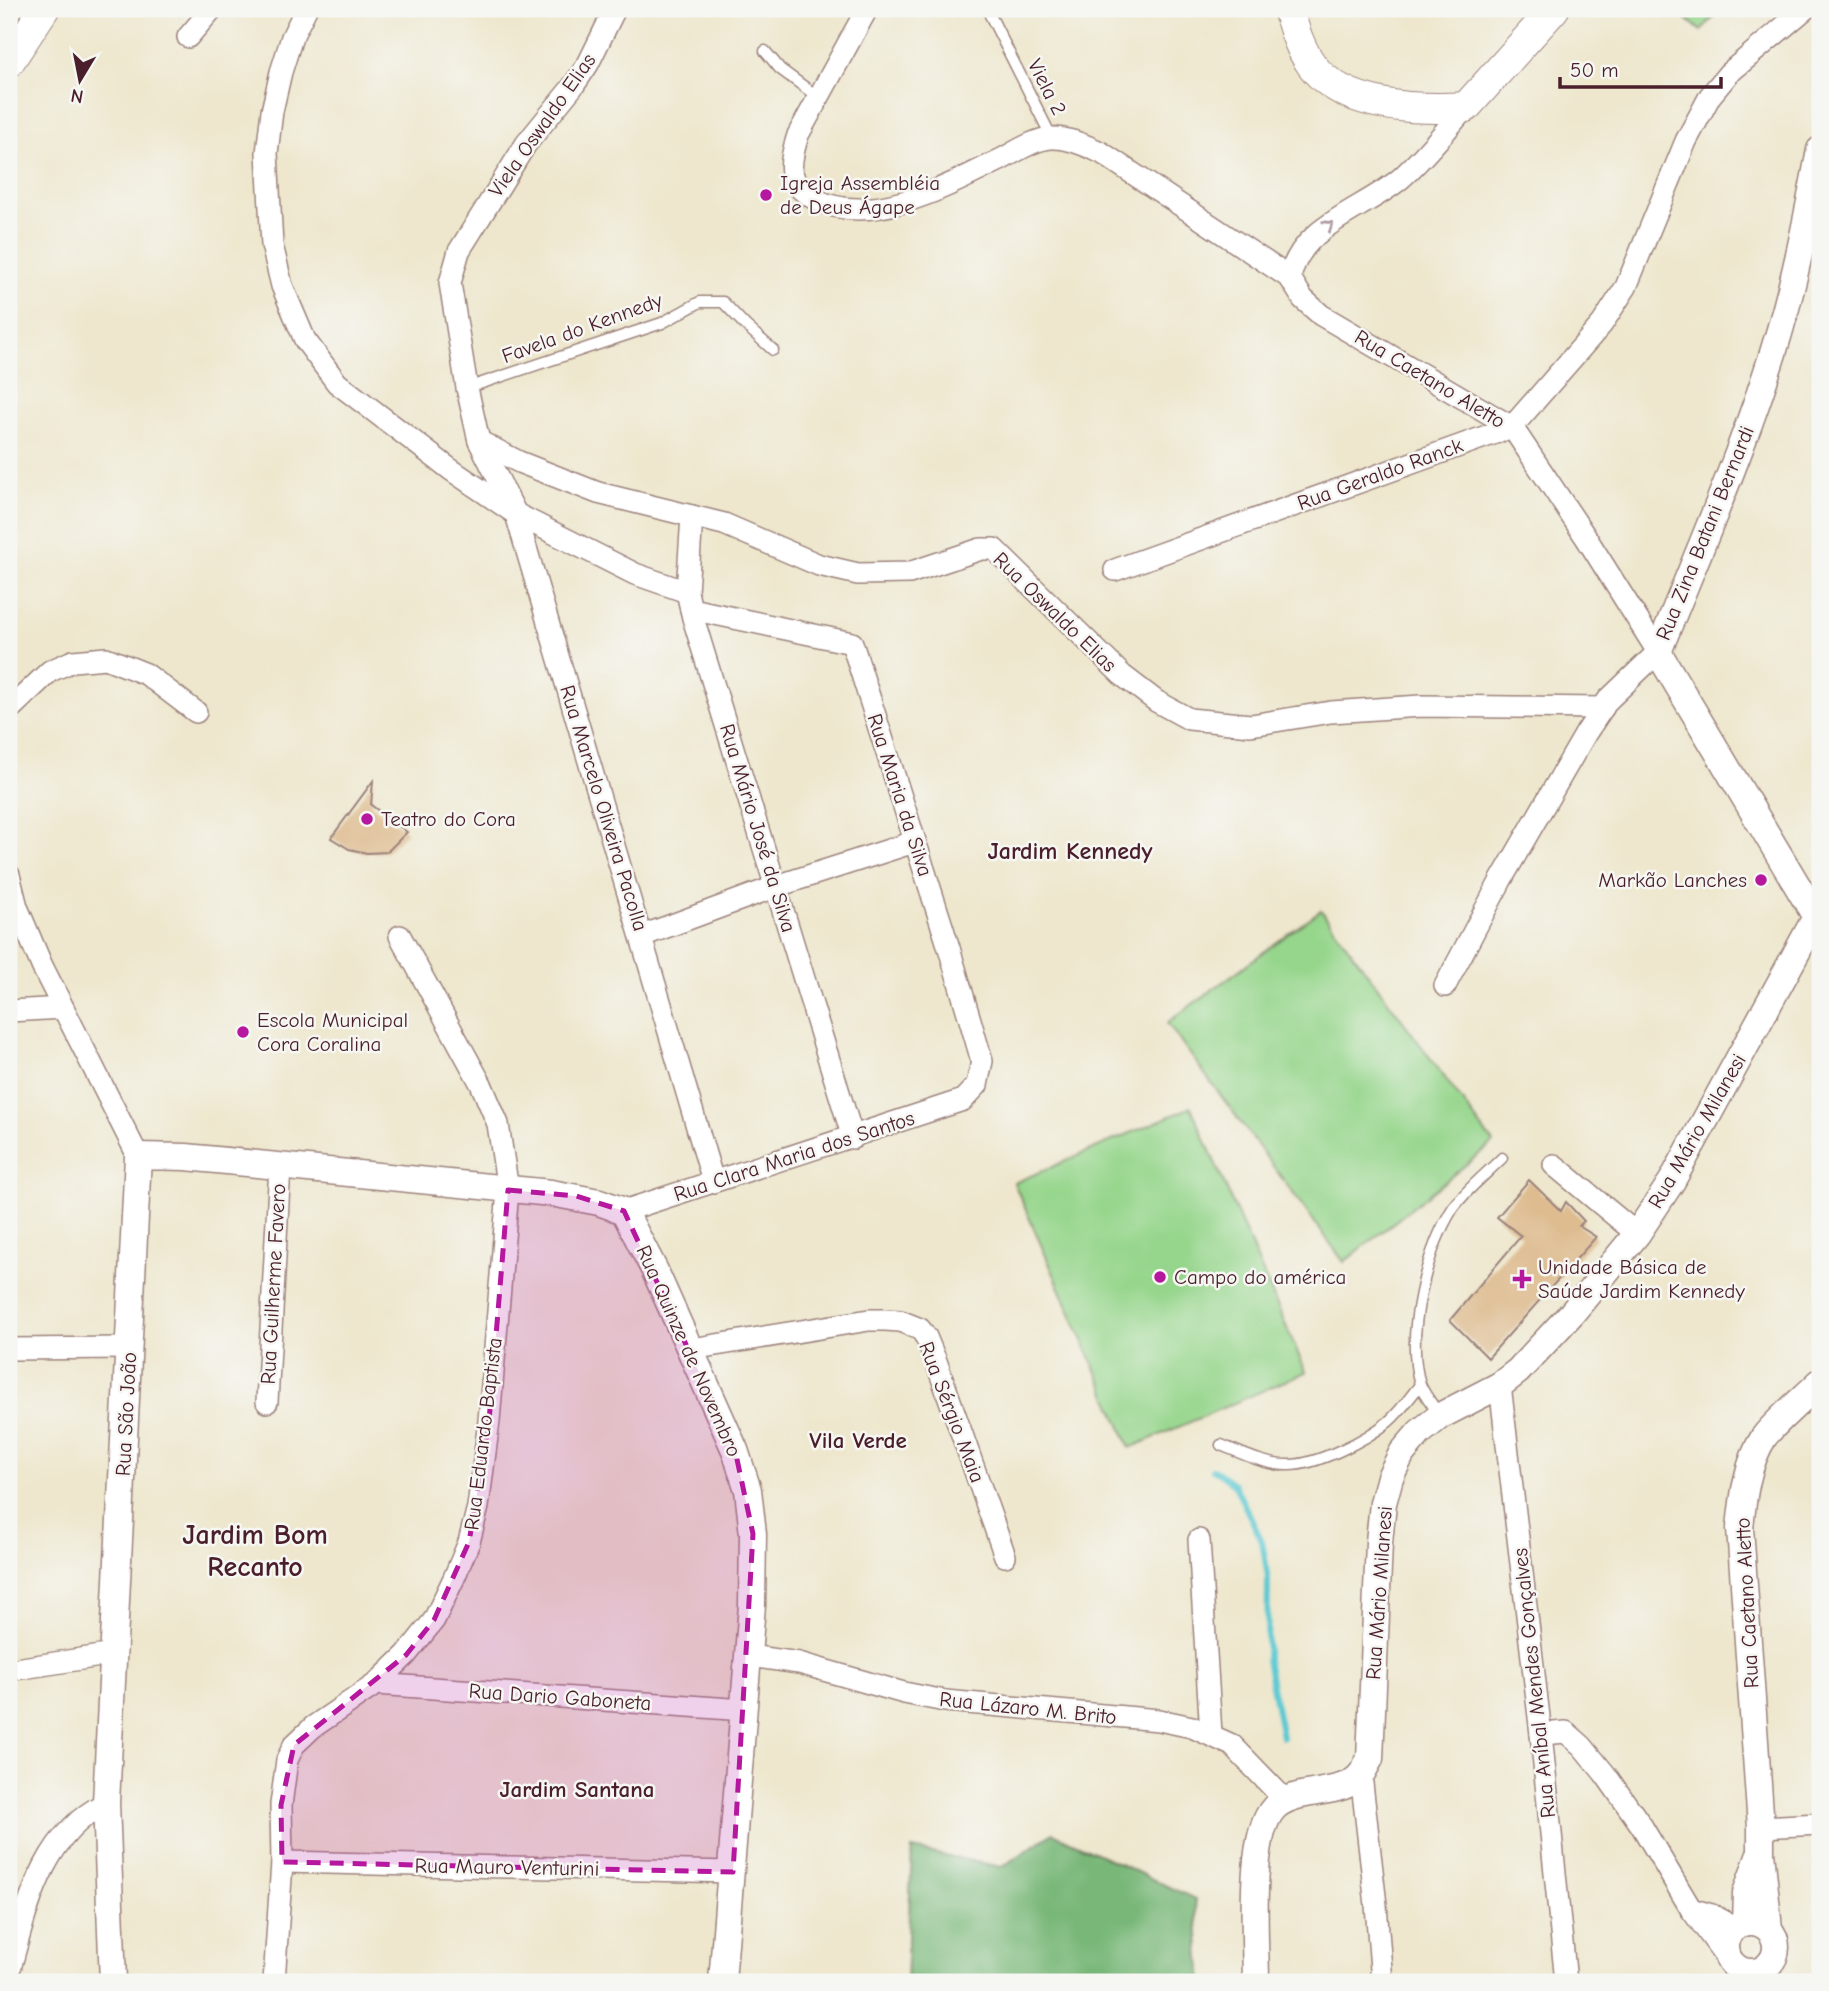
<svg xmlns="http://www.w3.org/2000/svg" width="1829" height="1991" font-family="'Comic Neue',sans-serif">
<style>
.green{fill:#96d68c;stroke:#707a5c;stroke-width:2}
.forest{fill:#78b778;stroke:#616b52;stroke-width:2}
.lines{fill:none;stroke-linecap:round;stroke-linejoin:round}
.stream{stroke:#5cc9d2;stroke-width:6}
.building{fill:#debc90}
.service-casing{stroke:#9c837c;stroke-width:13}
.minor-casing{stroke:#9c837c;stroke-width:24}
.tertiary-casing{stroke:#9c837c;stroke-width:29}
.secondary-casing{stroke:#9c837c;stroke-width:32}
.service{stroke:#fff;stroke-width:10}
.minor{stroke:#fff;stroke-width:21}
.tertiary{stroke:#fff;stroke-width:26}
.secondary{stroke:#fff;stroke-width:30}
.oneway{stroke:#ae9aa0}
.marked{fill:#b5179e;fill-opacity:0.2;stroke:#b5179e;stroke-width:5;stroke-dasharray:14 9;stroke-linejoin:round}
.poi-dot{fill:#b5179e;stroke:#f6f6f2;stroke-width:2.5}
.labels{text-anchor:middle;dominant-baseline:central;stroke-width:5;stroke-linejoin:round;paint-order:stroke}
.street-label{font-size:21px;fill:#4a1f2b;stroke:#f6f6f2}
.poi-label{font-size:21px;fill:#4a1f2b;stroke:#f6f6f2;text-anchor:start}
.neighbourhood-label{font-size:23px;font-weight:bold;fill:#4a1f2b;stroke:#f6f6f2}
.quarter-label{font-size:24px;font-weight:bold;fill:#4a1f2b;stroke:#f6f6f2}
.district-label{font-size:28px;font-weight:bold;fill:#4a1f2b;stroke:#f6f6f2}
</style>
<rect width="100%" height="100%" fill="#f6f6f2"/>
<filter id="ink" filterUnits="userSpaceOnUse"><feTurbulence type="fractalNoise" baseFrequency=".0143" numOctaves="2"/><feDisplacementMap in="SourceGraphic" scale="14" xChannelSelector="R" yChannelSelector="G"/><feConvolveMatrix kernelMatrix="1 2 1 2 8 2 1 2 1" color-interpolation-filters="sRGB"/></filter>
<filter id="wash" filterUnits="userSpaceOnUse"><feTurbulence type="fractalNoise" baseFrequency=".00686" numOctaves="4" result="noise"/><feDisplacementMap in="SourceGraphic" scale="28" xChannelSelector="R" yChannelSelector="G"/><feGaussianBlur stdDeviation="1.57" result="paint"/><feColorMatrix in="noise" values="0 0 0 0 0 0 0 0 0 0 0 0 0 0 0 0 0 1.4 0 .05"/><feComposite in="paint" operator="in"/></filter>
<g filter="url(#wash)">
<rect width="100%" height="100%" fill="#eee7cd"/>
<g class="green">
<path d="M 1675,9 L 1721,9 L 1701,31 Z"/>
<path d="M 1321,910 L 1493,1143 L 1344,1262 L 1167,1023 Z"/>
<path d="M 1191,1107 L 1306,1372 L 1130,1448 L 1014,1183 Z"/>
</g>
<path class="forest" d="M 1053,1833 L 1195,1899 L 1202,1982 L 906,1982 L 912,1849 L 1002,1867 Z"/>
<g class="lines">
<path class="stream" d="M 1213,1469 L 1234,1484 L 1262,1541 L 1268,1577 L 1267,1660 L 1282,1737"/>
</g>
<g id="blocks">
<g class="building">
<path d="M 373,781 L 371,805 L 407,832 L 387,852 L 367,853 L 349,849 L 331,838 Z"/>
<path d="M 1529,1180 L 1561,1211 L 1566,1202 L 1584,1221 L 1579,1226 L 1596,1237 L 1488,1358 L 1450,1320 L 1521,1236 L 1497,1217 Z"/>
</g>
</g>
</g>
<g filter="url(#ink)">
<use href="#blocks" fill-opacity="0" stroke="#9c837c" stroke-width="2"/>
<g class="lines">
<g class="service-casing">
<g id="service">
<path d="M 987,9 L 1052,138"/>
<path d="M 765,51 L 780,69 L 818,97"/>
<path d="M 467,388 L 662,323 L 700,302 L 723,302 L 745,325 L 773,350"/>
<path d="M 1440,1416 C 1434,1406 1424,1395 1420,1384 C 1405,1335 1426,1251 1453,1208 C 1466,1190 1486,1174 1502,1158"/>
<path d="M 1221,1445 C 1241,1453 1267,1466 1289,1465 C 1317,1465 1366,1440 1388,1422 C 1400,1412 1410,1397 1420,1385"/>
</g>
</g>
<g class="minor-casing">
<g id="minor">
<path d="M 306,9 L 292,37 L 281,72 L 272,111 L 267,153 L 272,245 L 282,286 L 305,340 L 337,383 L 450,469 L 516,514 L 635,574 L 687,592"/>
<path d="M 867,9 L 798,135 C 789,164 785,183 815,199 C 872,229 951,184 1002,159 C 1017,151 1035,139 1051,138 C 1068,137 1088,146 1102,153 L 1290,278"/>
<path d="M 614,11 L 588,64 L 574,85 L 526,144 L 459,251 L 450,283 L 467,388 L 479,441 L 516,514 L 713,1181"/>
<path d="M 188,37 L 212,9"/>
<path d="M 479,441 L 519,462 L 598,493 L 724,524 L 819,565 L 858,574 L 909,573 L 981,549 L 994,549 L 1122,675 L 1156,701 L 1189,719 L 1251,725 L 1331,712 L 1421,706 L 1603,708"/>
<path d="M 692,516 L 687,592 L 693,618 L 853,1138"/>
<path d="M 1115,570 L 1512,427 L 1602,324 L 1626,287 L 1686,141 L 1710,96 L 1729,73 L 1805,9"/>
<path d="M 9,710 L 50,671 L 73,661 L 106,658 L 146,674 L 196,712"/>
<path d="M 9,875 L 17,907 L 42,966 L 138,1156"/>
<path d="M 642,936 L 777,886 L 914,842"/>
<path d="M 1445,986 L 1501,880 L 1586,733 L 1608,700 L 1658,652 L 1587,539 L 1512,427 L 1321,315 L 1303,299 L 1290,278 C 1300,226 1363,210 1400,179 C 1424,158 1445,131 1466,107"/>
<path d="M 9,1011 L 63,1008"/>
<path d="M 1554,1165 L 1637,1234"/>
<path d="M 624,1211 L 963,1100 L 977,1085 L 982,1061 L 949,948 L 852,643 L 691,609"/>
<path d="M 9,1349 L 129,1348"/>
<path d="M 691,1349 L 869,1320 L 885,1320 L 900,1321 L 920,1329 L 926,1337 L 936,1361 L 1005,1556"/>
<path d="M 1500,1385 L 1541,1734 L 1566,1982"/>
<path d="M 267,1402 L 280,1166"/>
<path d="M 1199,1540 L 1211,1734"/>
<path d="M 749,1656 L 799,1663 L 904,1693 L 945,1701 L 1159,1720 L 1192,1727 L 1232,1745 L 1285,1800"/>
<path d="M 9,1670 L 114,1654"/>
<path d="M 376,1684 L 745,1710"/>
<path d="M 1541,1734 L 1566,1732 L 1582,1746 L 1605,1774 L 1641,1825 L 1691,1909 L 1727,1958"/>
<path d="M 1361,1775 L 1376,1905 L 1382,1982"/>
<path d="M 1761,1827 L 1820,1824"/>
<path d="M 282,1862 L 733,1872"/>
<path d="M 1691,1909 L 1712,1915 L 1735,1927"/>
<path d="M 9,1972 C 27,1909 41,1835 106,1803"/>
<path d="M 274,1982 L 282,1862 L 281,1805 L 287,1760 L 294,1745 L 313,1727 L 376,1684 L 406,1655 L 434,1620 L 454,1578 L 469,1542 L 478,1507 L 489,1421 L 508,1190 L 498,1124 L 481,1084 L 400,936"/>
</g>
</g>
<g class="tertiary-casing">
<g id="tertiary">
<path d="M 1820,150 C 1807,218 1794,287 1773,353 C 1741,455 1698,553 1658,652 L 1816,917 L 1820,928"/>
<circle cx="1751" cy="1947" r="25"/>
<path d="M 1745,1922 L 1746,1893 L 1759,1857"/>
<path d="M 1769,1929 L 1761,1852 L 1761,1827 L 1740,1528 C 1743,1498 1747,1463 1764,1437 C 1776,1421 1805,1397 1820,1382"/>
<path d="M 113,1982 L 106,1803 L 138,1156 L 186,1157 L 551,1193 L 599,1202 L 624,1211 L 655,1271 L 735,1450 L 748,1490 L 753,1534 L 752,1605 L 722,1982"/>
<path d="M 1256,1982 C 1256,1943 1247,1836 1274,1808 C 1295,1786 1345,1798 1362,1773 C 1365,1769 1367,1763 1370,1759 L 1379,1542 L 1383,1503 L 1390,1477 L 1402,1453 L 1420,1432 L 1440,1416 L 1500,1385 L 1518,1371 L 1572,1313 L 1637,1234 L 1672,1181 L 1816,917"/>
</g>
</g>
<g class="secondary-casing">
<g id="secondary">
<path d="M 1288,9 C 1294,28 1299,47 1311,64 C 1342,108 1418,110 1466,107 L 1554,9"/>
<path d="M 9,62 L 44,9"/>
</g>
</g>
<use href="#service" class="service"/>
<use href="#minor" class="minor"/>
<use href="#tertiary" class="tertiary"/>
<use href="#secondary" class="secondary"/>
</g>
<defs><path id="oneway-chevron" d="M-2-3.5L2.5 0L-2 3.5" fill="none" stroke-width="1.6" stroke-linecap="round" stroke-linejoin="round" transform="scale(1.75)"/></defs>
<use class="oneway" href="#oneway-chevron" transform="translate(1329 225) rotate(-33)"/>
</g>
<path class="marked" d="M 508,1190 L 576,1196 L 624,1211 L 735,1450 L 753,1534 L 733,1872 L 282,1862 L 281,1805 L 294,1745 L 406,1655 L 434,1620 L 469,1542 L 489,1421 Z"/>
<g class="poi-dot">
<circle cx="766" cy="195" r="7"/>
<circle cx="367" cy="819" r="7"/>
<circle cx="1761" cy="880" r="7"/>
<circle cx="243" cy="1032" r="7"/>
<circle cx="1160" cy="1277" r="7"/>
<path d="M1518.5 1268.5h7v7h7v7h-7v7h-7v-7h-7v-7h7z"/>
</g>
<g class="labels">
<g class="street-label">
<text transform="translate(1047 87) rotate(63)">Viela 2</text>
<text transform="translate(542 125) rotate(-55)">Viela Oswaldo Elias</text>
<text transform="translate(582 328) rotate(-20)">Favela do Kennedy</text>
<text transform="translate(1430 379) rotate(31)">Rua Caetano Aletto</text>
<text transform="translate(1380 474) rotate(-20)">Rua Geraldo Ranck</text>
<text transform="translate(1705 533) rotate(-68)">Rua Zina Batani Bernardi</text>
<text transform="translate(1055 612) rotate(44)">Rua Oswaldo Elias</text>
<text transform="translate(900 795) rotate(72)">Rua Maria da Silva</text>
<text transform="translate(604 808) rotate(73)">Rua Marcelo Oliveira Pacolla</text>
<text transform="translate(758 828) rotate(73)">Rua Mário José da Silva</text>
<text transform="translate(1697 1131) rotate(-60)">Rua Mário Milanesi</text>
<text transform="translate(794 1156) rotate(-18)">Rua Clara Maria dos Santos</text>
<text transform="translate(273 1284) rotate(-87)">Rua Guilherme Favero</text>
<text transform="translate(689 1351) rotate(66)">Rua Quinze de Novembro</text>
<text transform="translate(952 1412) rotate(69)">Rua Sérgio Maia</text>
<text transform="translate(126 1414) rotate(-87)">Rua São João</text>
<text transform="translate(483 1434) rotate(-83)">Rua Eduardo Baptista</text>
<text transform="translate(1379 1593) rotate(-86)">Rua Mário Milanesi</text>
<text transform="translate(1747 1603) rotate(-93)">Rua Caetano Aletto</text>
<text transform="translate(1534 1683) rotate(-96)">Rua Aníbal Mendes Gonçalves</text>
<text transform="translate(560 1697) rotate(4)">Rua Dario Gaboneta</text>
<text transform="translate(1028 1708) rotate(6)">Rua Lázaro M. Brito</text>
<text transform="translate(507 1867) rotate(1)">Rua Mauro Venturini</text>
</g>
<g class="poi-label">
<text x="780" y="183">Igreja Assembléia<tspan x="780" dy="24">de Deus Ágape</tspan></text>
<text x="381" y="819">Teatro do Cora</text>
<text x="1747" y="880" text-anchor="end">Markão Lanches</text>
<text x="257" y="1020">Escola Municipal<tspan x="257" dy="24">Cora Coralina</tspan></text>
<text x="1538" y="1267">Unidade Básica de<tspan x="1538" dy="24">Saúde Jardim Kennedy</tspan></text>
<text x="1174" y="1277">Campo do américa</text>
</g>
<g class="neighbourhood-label">
<text x="858" y="1440">Vila Verde</text>
<text x="577" y="1789">Jardim Santana</text>
</g>
<g class="quarter-label">
<text x="1070" y="851">Jardim Kennedy</text>
</g>
<g class="district-label">
<text x="255" y="1535">Jardim Bom<tspan x="255" dy="32">Recanto</tspan></text>
</g>
</g>
<rect width="1829" height="1991" fill="none" stroke="#f6f6f2" stroke-width="35"/>
<g transform="translate(80 80) rotate(190)" stroke="#f6f6f2" stroke-width="5" paint-order="stroke">
<path d="M0-5L12 26L0 18L-12 26Z" fill="#4a1f2b"/>
<text y="-10" font-size="19" font-weight="bold" text-anchor="middle" fill="#4a1f2b">N</text>
</g>
<path d="M1560 77v10h161v-10" fill="none" stroke="#4a1f2b" stroke-width="3.5"/>
<text x="1570" y="77" font-size="21" fill="#4a1f2b" stroke="#f6f6f2" stroke-width="5" paint-order="stroke">50 m</text>
</svg>
